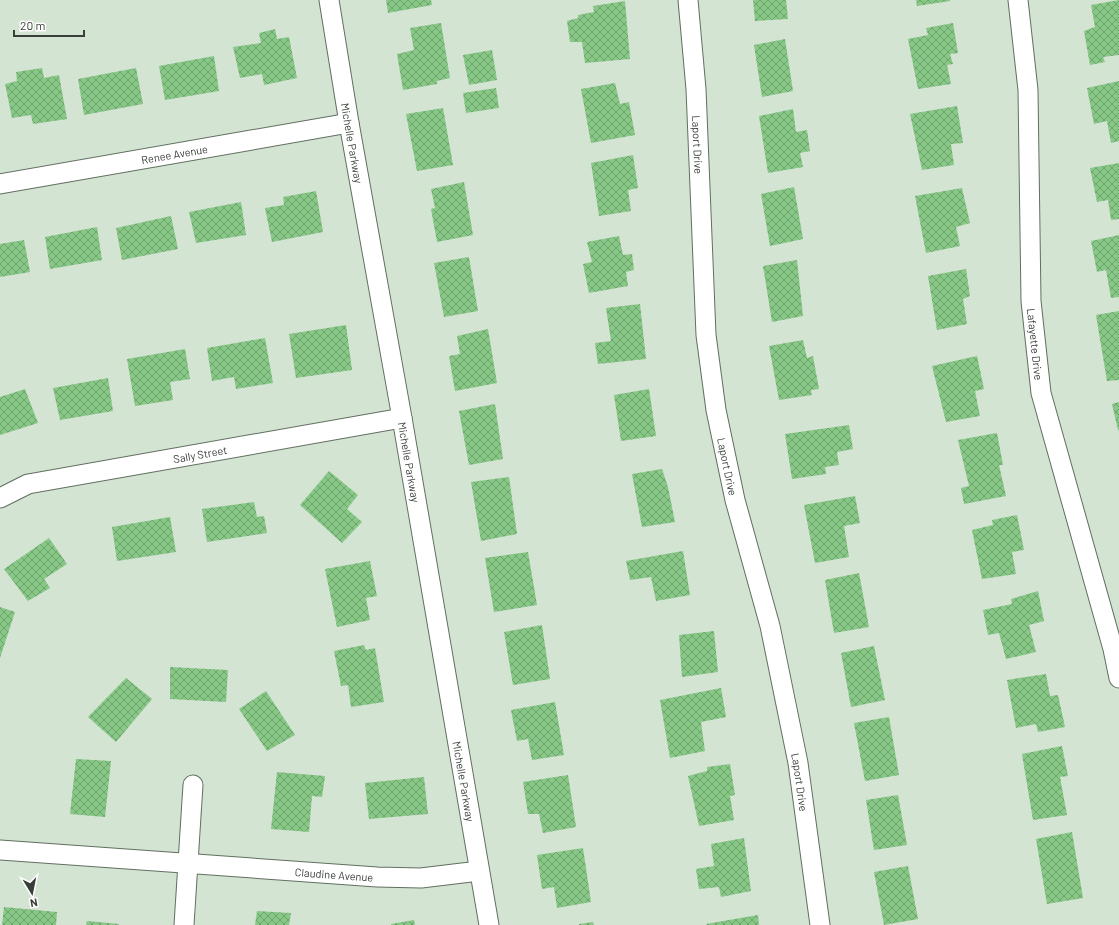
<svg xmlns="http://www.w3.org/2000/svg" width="1119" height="925" font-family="Barlow,sans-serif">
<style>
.building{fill:url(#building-cross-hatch)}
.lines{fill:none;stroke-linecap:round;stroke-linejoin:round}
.street-casing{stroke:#616f60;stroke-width:21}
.street{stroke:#fff;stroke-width:19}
.labels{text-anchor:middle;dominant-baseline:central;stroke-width:3.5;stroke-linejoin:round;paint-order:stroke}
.street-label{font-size:11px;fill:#383e38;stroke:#fff}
</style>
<defs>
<pattern id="building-cross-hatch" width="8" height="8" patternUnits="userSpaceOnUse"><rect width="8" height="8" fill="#87c886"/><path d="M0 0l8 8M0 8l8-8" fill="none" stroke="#6fa46f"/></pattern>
</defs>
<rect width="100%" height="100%" fill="#d4e4d3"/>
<g class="building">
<path d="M 386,0 L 431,0 L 432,5 L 388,13 Z"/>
<path d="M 753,0 L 786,0 L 788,19 L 755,21 Z"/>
<path d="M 916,0 L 950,0 L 950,1 L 917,6 Z"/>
<path d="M 1119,0 L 1119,55 L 1103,57 L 1105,62 L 1090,65 L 1084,31 L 1095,27 L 1091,5 Z"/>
<path d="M 625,1 L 630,59 L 585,63 L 582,42 L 570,42 L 567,21 L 578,18 L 578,15 L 594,12 L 593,6 Z"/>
<path d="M 441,23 L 450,78 L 437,81 L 437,84 L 403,90 L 397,54 L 414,50 L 410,28 Z"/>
<path d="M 953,23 L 958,53 L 950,54 L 953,64 L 947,65 L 951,84 L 918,89 L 908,39 L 928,35 L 926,28 Z"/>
<path d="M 275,29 L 277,39 L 289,37 L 297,78 L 264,85 L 262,74 L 240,78 L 233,47 L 261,43 L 259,33 Z"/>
<path d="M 785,39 L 793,91 L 762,97 L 754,45 Z"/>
<path d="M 492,50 L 497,80 L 469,85 L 463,55 Z"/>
<path d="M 214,56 L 219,91 L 165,100 L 159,66 Z"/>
<path d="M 42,68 L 44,78 L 59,75 L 67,119 L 33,124 L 31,115 L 12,118 L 5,84 L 17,81 L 16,72 Z"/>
<path d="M 136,68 L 143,104 L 84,115 L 78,79 Z"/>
<path d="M 1119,81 L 1119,141 L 1111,143 L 1107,121 L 1094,124 L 1087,88 Z"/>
<path d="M 615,83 L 620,104 L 629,102 L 635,135 L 591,143 L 581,89 Z"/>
<path d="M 496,88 L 499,108 L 466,113 L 463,93 Z"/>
<path d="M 957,106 L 963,143 L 951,144 L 954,165 L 922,170 L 910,114 Z"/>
<path d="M 443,108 L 453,165 L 417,171 L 406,114 Z"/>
<path d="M 793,109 L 796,132 L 807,130 L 810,151 L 800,153 L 803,167 L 768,173 L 759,116 Z"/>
<path d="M 633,155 L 638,188 L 628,190 L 631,211 L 599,216 L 591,163 Z"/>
<path d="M 1119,163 L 1119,219 L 1111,220 L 1108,200 L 1097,202 L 1090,168 Z"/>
<path d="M 464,182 L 473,235 L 437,242 L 431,209 L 435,208 L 431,189 Z"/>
<path d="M 794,187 L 803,239 L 770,246 L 761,194 Z"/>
<path d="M 962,188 L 970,223 L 956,227 L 960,246 L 926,253 L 915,196 Z"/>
<path d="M 316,191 L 323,232 L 272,242 L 265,208 L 284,205 L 283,197 Z"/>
<path d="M 241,202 L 246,235 L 196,243 L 189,212 Z"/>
<path d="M 171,216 L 178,249 L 122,260 L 116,228 Z"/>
<path d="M 97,227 L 102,260 L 50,269 L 45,237 Z"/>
<path d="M 1119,235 L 1119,297 L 1111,298 L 1106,270 L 1097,272 L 1091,241 Z"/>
<path d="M 619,236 L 623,255 L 632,254 L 634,270 L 626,272 L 628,286 L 589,293 L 583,264 L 592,262 L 587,242 Z"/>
<path d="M 24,240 L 30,272 L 0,277 L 0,244 Z"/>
<path d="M 469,257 L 478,311 L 444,317 L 434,263 Z"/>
<path d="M 797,260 L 803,316 L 772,322 L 763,266 Z"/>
<path d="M 966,269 L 970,296 L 963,299 L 967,324 L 937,330 L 928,276 Z"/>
<path d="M 640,304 L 646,359 L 598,364 L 595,343 L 611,341 L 606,308 Z"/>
<path d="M 1119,311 L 1119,380 L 1107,381 L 1096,315 Z"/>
<path d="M 346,325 L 352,370 L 296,378 L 289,334 Z"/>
<path d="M 488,329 L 497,383 L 455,391 L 449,356 L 460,354 L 457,336 Z"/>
<path d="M 265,338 L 273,383 L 236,389 L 234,377 L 212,381 L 207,348 Z"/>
<path d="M 803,340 L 807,358 L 813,356 L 819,389 L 811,390 L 812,395 L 779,400 L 769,346 Z"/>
<path d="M 185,349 L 190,379 L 170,382 L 173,400 L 135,406 L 127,359 Z"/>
<path d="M 977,356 L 984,389 L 975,391 L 980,416 L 946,422 L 932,366 Z"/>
<path d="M 108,378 L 113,411 L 60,420 L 53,388 Z"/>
<path d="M 25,389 L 38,423 L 0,435 L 0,397 Z"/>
<path d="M 649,389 L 656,436 L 621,441 L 614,395 Z"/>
<path d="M 1119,402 L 1119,430 L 1118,430 L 1112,404 Z"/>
<path d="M 495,404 L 503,459 L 469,465 L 459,411 Z"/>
<path d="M 849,425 L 853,449 L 837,452 L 839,465 L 825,467 L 826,474 L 792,479 L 785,434 Z"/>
<path d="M 997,433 L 1003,465 L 999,465 L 1006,496 L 964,504 L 961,488 L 969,486 L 958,440 Z"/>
<path d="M 662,469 L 668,487 L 675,522 L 642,527 L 632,474 Z"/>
<path d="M 329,471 L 358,495 L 347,509 L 362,522 L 342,543 L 300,505 Z"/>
<path d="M 509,477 L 517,534 L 481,541 L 471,482 Z"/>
<path d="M 855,496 L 860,523 L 844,526 L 849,557 L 815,563 L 804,505 Z"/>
<path d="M 254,502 L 257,517 L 264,516 L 267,533 L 207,542 L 202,509 Z"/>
<path d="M 1017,515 L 1024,550 L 1012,552 L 1016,574 L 982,579 L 972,530 L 993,525 L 992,520 Z"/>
<path d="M 170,517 L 176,552 L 117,561 L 112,527 Z"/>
<path d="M 49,538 L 67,564 L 44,579 L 50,588 L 28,601 L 4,569 Z"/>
<path d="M 683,551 L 690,595 L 656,601 L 651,577 L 630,580 L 626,561 Z"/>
<path d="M 528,552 L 537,605 L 494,612 L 485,558 Z"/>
<path d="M 370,561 L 377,596 L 366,598 L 370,620 L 337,627 L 325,569 Z"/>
<path d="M 859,573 L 869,627 L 834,633 L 825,580 Z"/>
<path d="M 1038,591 L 1044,621 L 1029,625 L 1036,652 L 1006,659 L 999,633 L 988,635 L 983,610 L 1012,604 L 1011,599 Z"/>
<path d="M 0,607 L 15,612 L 0,658 Z"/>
<path d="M 542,625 L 550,679 L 513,685 L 504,632 Z"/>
<path d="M 714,631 L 718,672 L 682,677 L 679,635 Z"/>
<path d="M 364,645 L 366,650 L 375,648 L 384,702 L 351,707 L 348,685 L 341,686 L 334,651 Z"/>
<path d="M 874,646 L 885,700 L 851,707 L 841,653 Z"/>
<path d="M 170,667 L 228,670 L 226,702 L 170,699 Z"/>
<path d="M 1046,674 L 1050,696 L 1058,695 L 1065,727 L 1038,732 L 1036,724 L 1016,728 L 1007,680 Z"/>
<path d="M 126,678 L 152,699 L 116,742 L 88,717 Z"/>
<path d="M 721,688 L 726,717 L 701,722 L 705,751 L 670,758 L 660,700 Z"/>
<path d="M 266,691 L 295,735 L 267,751 L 239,709 Z"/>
<path d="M 555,702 L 564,755 L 532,760 L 528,739 L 517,741 L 511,710 Z"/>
<path d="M 889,717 L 899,775 L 865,781 L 854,723 Z"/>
<path d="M 1062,746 L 1068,776 L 1060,777 L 1067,815 L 1033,820 L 1022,754 Z"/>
<path d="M 76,759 L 111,761 L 105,817 L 70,814 Z"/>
<path d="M 730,764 L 735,795 L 730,796 L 734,820 L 699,826 L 688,776 L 707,771 L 707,767 Z"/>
<path d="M 277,772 L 325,776 L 322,797 L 312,796 L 309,832 L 271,829 Z"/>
<path d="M 568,775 L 576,827 L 543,833 L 539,814 L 528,814 L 523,782 Z"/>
<path d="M 424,777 L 428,814 L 369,819 L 365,783 Z"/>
<path d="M 898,795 L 907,845 L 874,850 L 866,800 Z"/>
<path d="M 1072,832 L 1083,898 L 1047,904 L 1036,839 Z"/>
<path d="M 744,838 L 751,891 L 721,897 L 719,887 L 699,889 L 696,869 L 714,866 L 711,844 Z"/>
<path d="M 583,848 L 591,902 L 557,908 L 554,887 L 542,889 L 537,855 Z"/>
<path d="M 908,866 L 918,919 L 884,925 L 874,872 Z"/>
<path d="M 4,907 L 57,912 L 56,925 L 2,925 Z"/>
<path d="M 257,911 L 291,913 L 289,925 L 255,925 Z"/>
<path d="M 758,915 L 759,925 L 707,925 L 706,924 Z"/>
<path d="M 414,920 L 415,925 L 391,925 L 391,924 Z"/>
<path d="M 87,921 L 119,924 L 119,925 L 86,925 Z"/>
<path d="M 593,922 L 594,925 L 579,925 L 579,924 Z"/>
</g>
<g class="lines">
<g class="street-casing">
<g id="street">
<path id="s1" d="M 329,0 L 349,123 L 402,418 L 489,925"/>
<path id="s2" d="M 688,0 L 696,89 L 706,335 L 716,410 L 735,500 L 770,626 L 798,763 L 820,925"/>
<path id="s3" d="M 1018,0 L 1028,90 L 1031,301 L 1041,393 L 1113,649 L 1119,678"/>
<path id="s4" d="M 0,184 L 349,123"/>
<path id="s5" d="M 0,498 L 28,484 L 402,418"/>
<path id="s6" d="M 0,850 L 377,877 L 421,878 L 479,871"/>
<path d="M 184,925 L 193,785"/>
</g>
</g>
<use href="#street" class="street"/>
</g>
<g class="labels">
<g class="street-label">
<text stroke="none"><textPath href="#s1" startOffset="145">Michelle Parkway</textPath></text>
<text stroke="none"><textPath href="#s2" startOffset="145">Laport Drive</textPath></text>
<text stroke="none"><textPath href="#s4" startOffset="177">Renee Avenue</textPath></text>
<text stroke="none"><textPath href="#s3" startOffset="345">Lafayette Drive</textPath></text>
<text stroke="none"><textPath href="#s5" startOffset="206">Sally Street</textPath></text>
<text stroke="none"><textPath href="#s1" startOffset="469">Michelle Parkway</textPath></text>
<text stroke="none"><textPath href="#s2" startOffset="469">Laport Drive</textPath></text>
<text stroke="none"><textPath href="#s1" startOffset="793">Michelle Parkway</textPath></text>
<text stroke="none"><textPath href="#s2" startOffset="793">Laport Drive</textPath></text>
<text stroke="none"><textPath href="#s6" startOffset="335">Claudine Avenue</textPath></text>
</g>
</g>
<g transform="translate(32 893) rotate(170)" stroke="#ffffff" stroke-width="3" paint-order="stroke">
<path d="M0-3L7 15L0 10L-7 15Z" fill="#383e38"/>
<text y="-6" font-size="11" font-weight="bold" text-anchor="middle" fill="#383e38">N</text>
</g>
<path d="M14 30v6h70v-6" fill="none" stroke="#383e38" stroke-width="2"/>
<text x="20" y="30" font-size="12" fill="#383e38" stroke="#ffffff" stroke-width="3" paint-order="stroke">20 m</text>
</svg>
